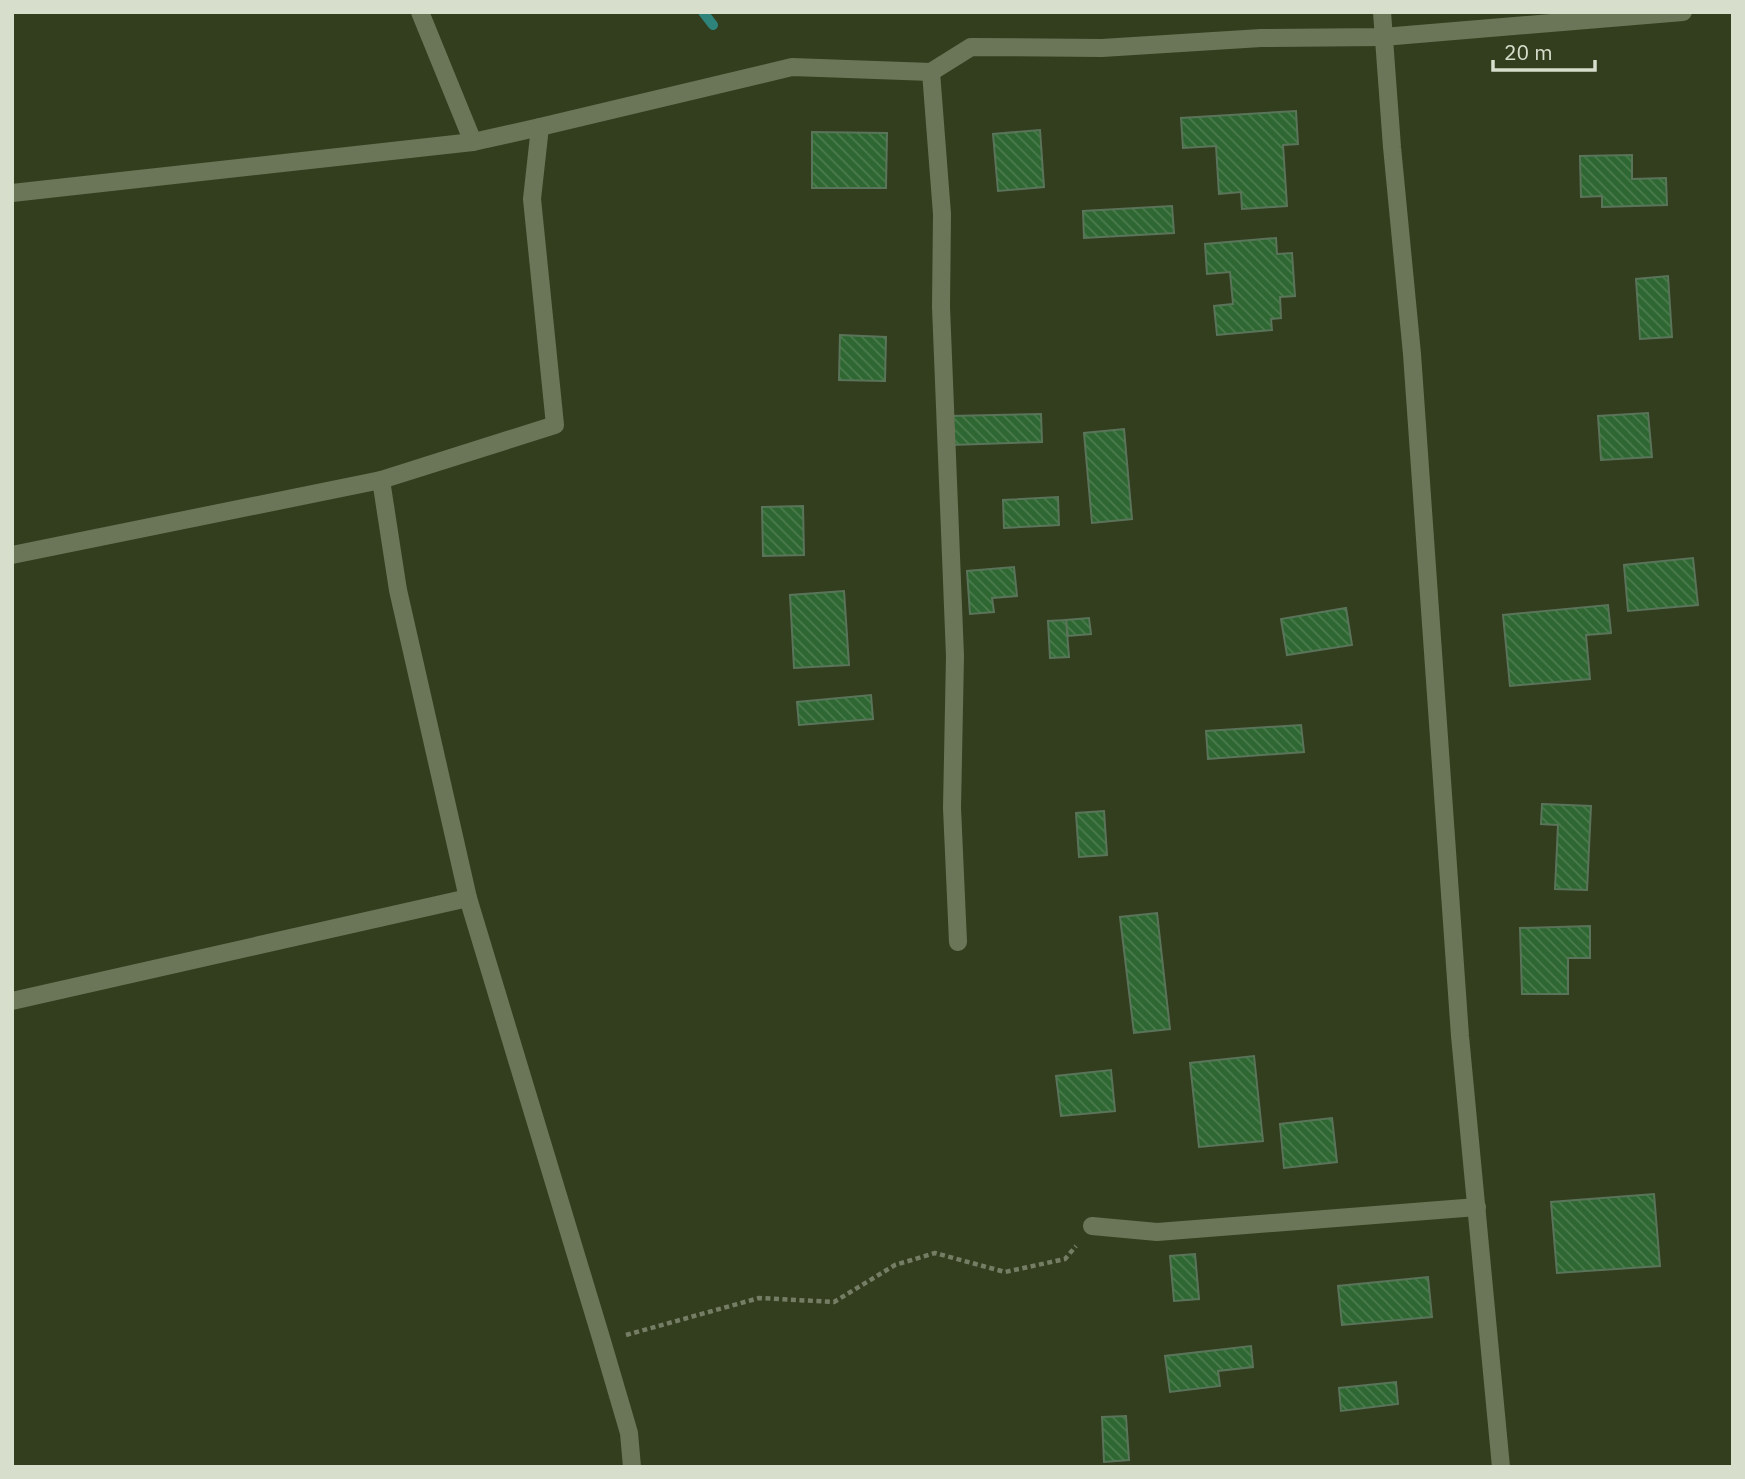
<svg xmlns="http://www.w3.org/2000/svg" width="1745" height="1479" font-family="'IBM Plex Sans',sans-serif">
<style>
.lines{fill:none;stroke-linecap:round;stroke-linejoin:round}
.stream{stroke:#2e847b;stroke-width:10}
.building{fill:url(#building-back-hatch);stroke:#5a745a;stroke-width:2}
.path{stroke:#757e65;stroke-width:4.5;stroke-dasharray:5 3.5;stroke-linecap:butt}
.minor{stroke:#6b7659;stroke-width:18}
</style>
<defs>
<pattern id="building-back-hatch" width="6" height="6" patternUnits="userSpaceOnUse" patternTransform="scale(1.75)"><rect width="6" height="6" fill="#2e6731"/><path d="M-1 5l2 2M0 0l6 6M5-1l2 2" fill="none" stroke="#4c7c4e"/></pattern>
</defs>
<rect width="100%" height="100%" fill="#333e1f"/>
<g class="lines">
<path class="stream" d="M 703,12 L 713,25"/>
</g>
<g class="building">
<path d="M 1296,111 L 1298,144 L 1283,145 L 1287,206 L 1242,209 L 1241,192 L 1219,194 L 1216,146 L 1183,148 L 1181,118 Z"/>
<path d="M 1040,130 L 1044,187 L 998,191 L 993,134 Z"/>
<path d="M 812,132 L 887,133 L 886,188 L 812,188 Z"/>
<path d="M 1632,155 L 1632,179 L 1666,178 L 1667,205 L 1602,207 L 1602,196 L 1581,197 L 1580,156 Z"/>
<path d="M 1172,206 L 1174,233 L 1084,238 L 1083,211 Z"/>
<path d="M 1276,238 L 1277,254 L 1292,253 L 1295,296 L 1280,297 L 1281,318 L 1271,319 L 1272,330 L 1217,335 L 1214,306 L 1233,304 L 1230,272 L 1207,274 L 1205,244 Z"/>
<path d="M 1668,276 L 1672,337 L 1640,339 L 1636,279 Z"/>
<path d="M 840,335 L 886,337 L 885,381 L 839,380 Z"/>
<path d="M 1648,413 L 1652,457 L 1601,460 L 1598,416 Z"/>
<path d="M 1041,414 L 1042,442 L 951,445 L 950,416 Z"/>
<path d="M 1124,429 L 1132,519 L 1092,523 L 1084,433 Z"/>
<path d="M 1058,497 L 1059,525 L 1004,528 L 1003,500 Z"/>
<path d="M 803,506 L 804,555 L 763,556 L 762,507 Z"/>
<path d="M 1693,558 L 1698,605 L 1628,611 L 1624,565 Z"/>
<path d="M 1014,567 L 1017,596 L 992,598 L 994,612 L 970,614 L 967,571 Z"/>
<path d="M 844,591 L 849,665 L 794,668 L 790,595 Z"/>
<path d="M 1608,605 L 1611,633 L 1586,635 L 1590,679 L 1510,686 L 1503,615 Z"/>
<path d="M 1346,608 L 1352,645 L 1287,655 L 1281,619 Z"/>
<path d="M 1089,618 L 1091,634 L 1068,636 L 1066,620 Z"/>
<path d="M 1066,620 L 1069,657 L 1050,658 L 1048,621 Z"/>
<path d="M 871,695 L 873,719 L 799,725 L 797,702 Z"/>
<path d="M 1301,725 L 1304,752 L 1208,759 L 1206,731 Z"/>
<path d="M 1542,804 L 1591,806 L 1587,890 L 1555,889 L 1558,825 L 1541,824 Z"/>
<path d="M 1104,811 L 1107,855 L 1079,857 L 1076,813 Z"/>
<path d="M 1157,913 L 1170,1029 L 1134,1033 L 1120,917 Z"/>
<path d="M 1590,926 L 1590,958 L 1568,958 L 1568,994 L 1522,994 L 1520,928 Z"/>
<path d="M 1254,1056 L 1263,1141 L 1199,1147 L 1190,1063 Z"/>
<path d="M 1111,1070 L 1115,1111 L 1061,1116 L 1056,1076 Z"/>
<path d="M 1332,1118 L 1337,1162 L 1284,1168 L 1280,1124 Z"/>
<path d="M 1654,1194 L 1660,1266 L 1557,1273 L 1551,1202 Z"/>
<path d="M 1195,1254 L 1199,1299 L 1174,1301 L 1170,1256 Z"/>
<path d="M 1428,1277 L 1432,1317 L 1342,1325 L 1338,1286 Z"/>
<path d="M 1251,1346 L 1253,1367 L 1218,1371 L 1220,1386 L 1170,1392 L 1165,1356 Z"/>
<path d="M 1396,1382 L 1398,1404 L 1341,1411 L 1339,1388 Z"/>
<path d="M 1126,1416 L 1129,1460 L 1104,1462 L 1102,1417 Z"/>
</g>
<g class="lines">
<path class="path" d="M 626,1335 L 759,1298 L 834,1302 L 895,1265 L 935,1253 L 1005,1272 L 1065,1259 L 1076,1246"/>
<g class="minor">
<path d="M 420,12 L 473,142"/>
<path d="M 1382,12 L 1392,147 L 1412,354 L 1460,1036 L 1501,1467"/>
<path d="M 931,72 L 942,214 L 941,307 L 955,656 L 952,808 L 958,942"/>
<path d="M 12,193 L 473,142 L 540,127"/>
<path d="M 12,555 L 381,480"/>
<path d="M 12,1001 L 468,898"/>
<path d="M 1092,1226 L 1157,1232 L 1477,1207"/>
<path d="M 632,1467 L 629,1433 L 602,1341 L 468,898 L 398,590 L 381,480 L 555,425 L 532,199 L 540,127 L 792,67 L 931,72 L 971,47 L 1102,48 L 1261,38 L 1383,37 L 1683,12"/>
</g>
</g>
<rect width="1745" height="1479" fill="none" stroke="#d7decc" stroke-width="28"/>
<path d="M1493 60v10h102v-10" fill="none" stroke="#d7decc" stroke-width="3.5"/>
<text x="1504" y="60" font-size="21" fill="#d7decc" stroke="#333e1f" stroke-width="5" paint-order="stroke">20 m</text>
</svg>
